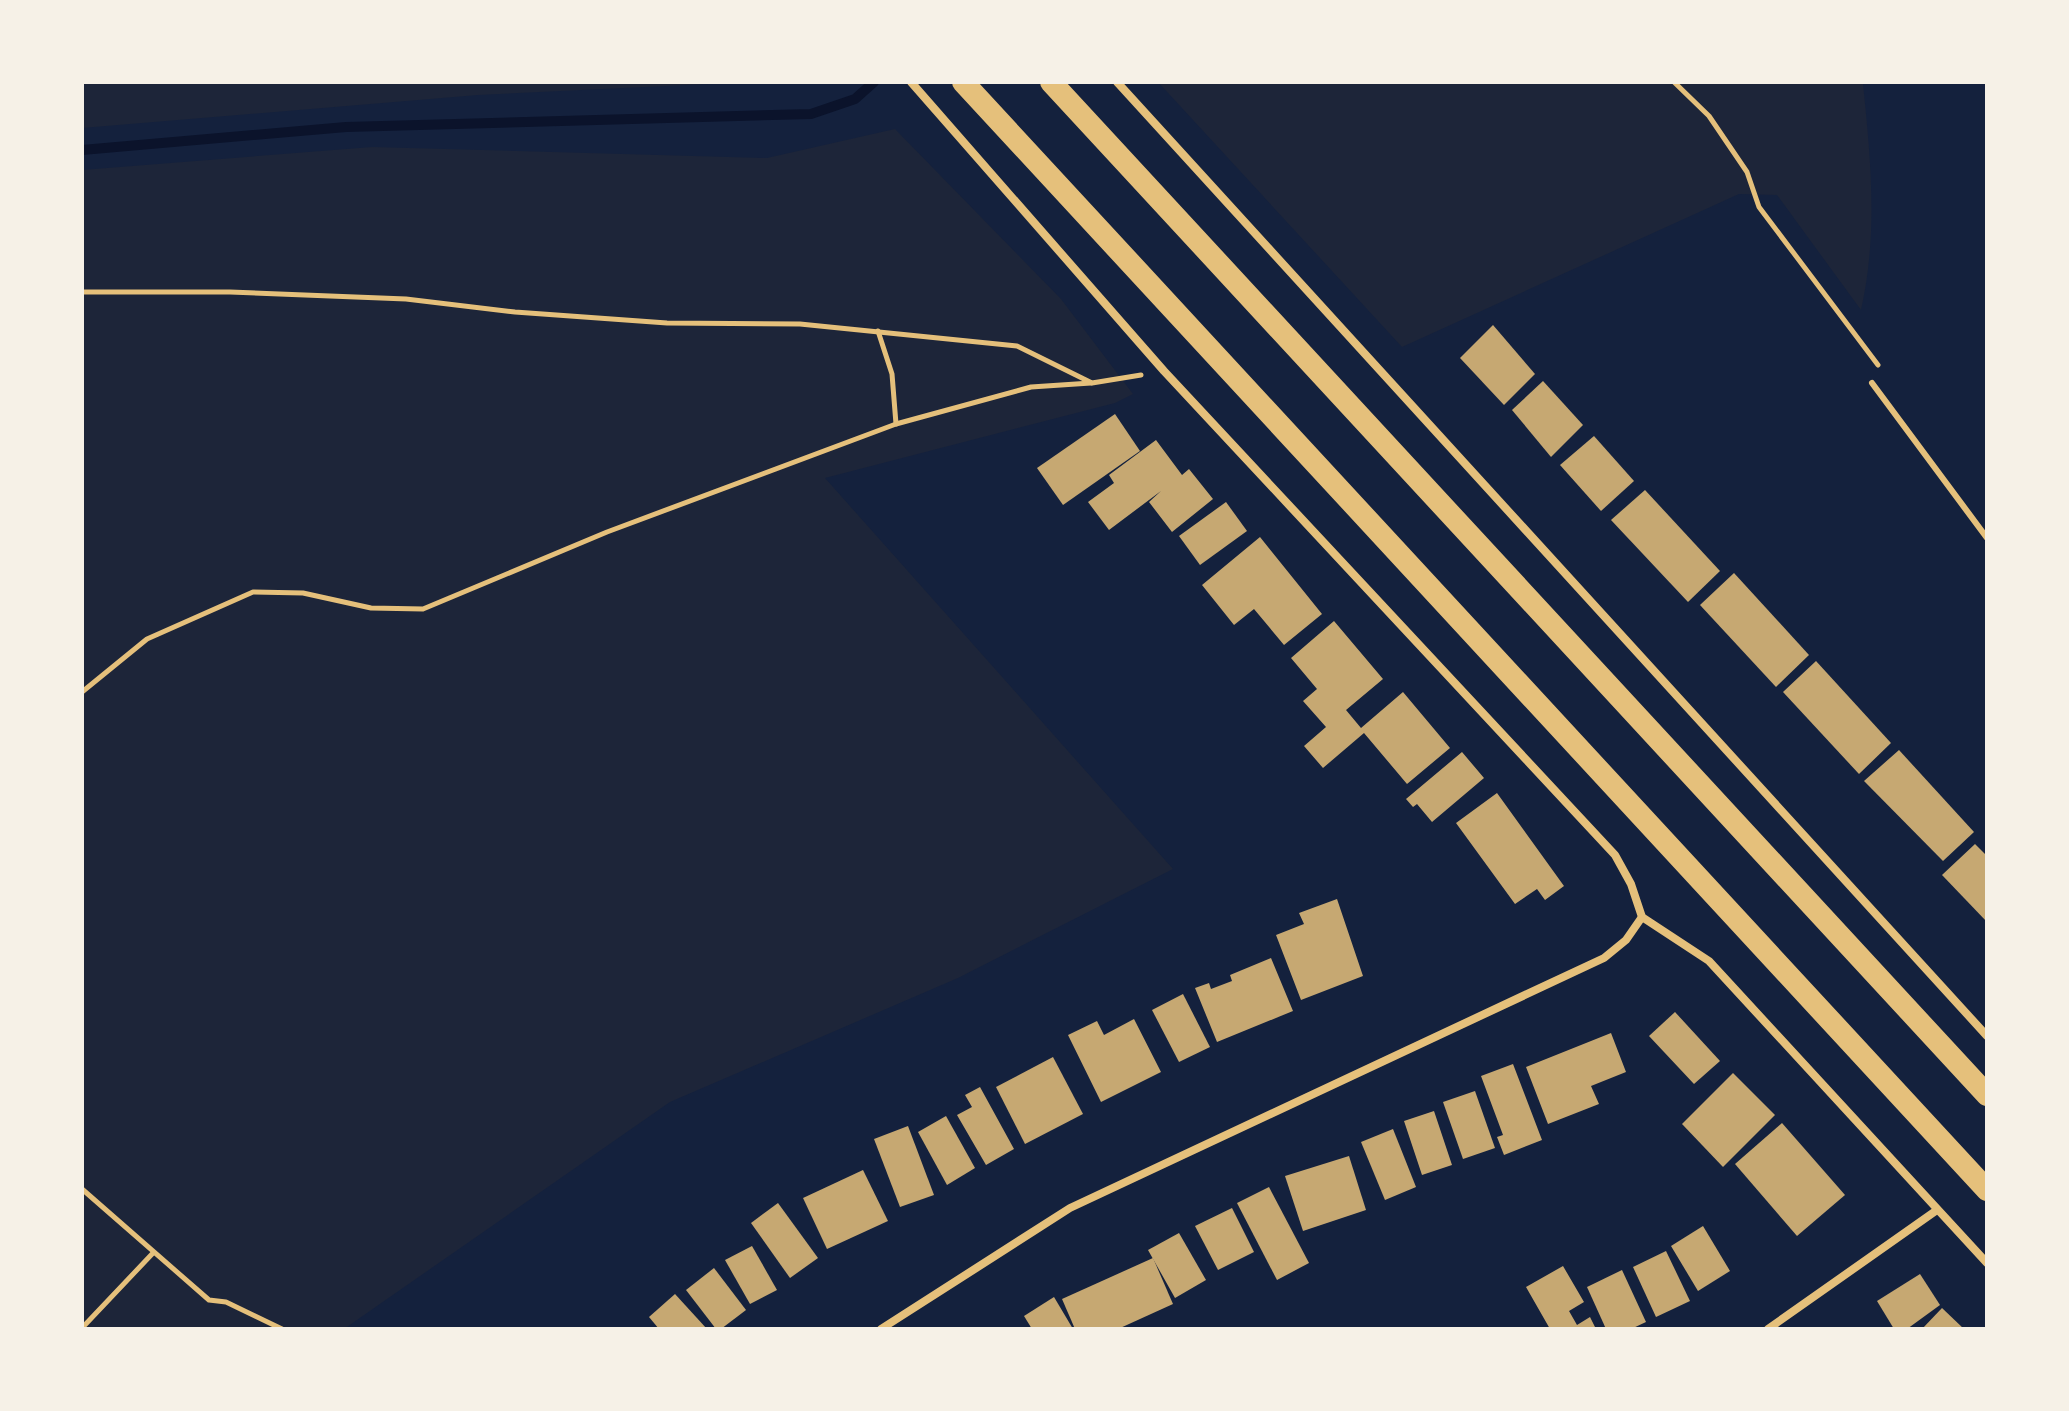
<svg xmlns="http://www.w3.org/2000/svg" width="2069" height="1411" font-family="'Source Sans 3',sans-serif">
<style>
.green{fill:#1d2539}
.lines{fill:none;stroke-linecap:round;stroke-linejoin:round}
.stream{stroke:#0b132b;stroke-width:10}
.building{fill:#c6a872}
.path{stroke:#e5c07b;stroke-width:5}
.service{stroke:#e5c07b;stroke-width:6}
.minor{stroke:#e5c07b;stroke-width:8}
.trunk{stroke:#e5c07b;stroke-width:22}
</style>
<rect width="100%" height="100%" fill="#14213d"/>
<g class="green">
<path d="M 82,82 L 750,82 L 478,95 L 82,128 Z"/>
<path d="M 1158,82 L 1865,82 L 1863,84 C 1871,160 1878,235 1861,310 L 1777,195 L 1739,194 L 1402,347 Z"/>
<path d="M 895,129 L 1061,299 L 1133,394 L 1115,403 L 825,478 L 1173,869 L 958,978 L 670,1102 L 344,1329 L 82,1329 L 82,170 L 372,147 L 767,158 Z"/>
</g>
<g class="lines">
<path class="stream" d="M 82,150 L 346,127 L 811,114 L 855,99 L 874,82"/>
</g>
<g class="building">
<path d="M 1493,325 L 1535,374 L 1504,405 L 1460,358 Z"/>
<path d="M 1543,381 L 1583,425 L 1551,457 L 1512,410 Z"/>
<path d="M 1115,414 L 1140,451 L 1063,505 L 1037,468 Z"/>
<path d="M 1594,436 L 1634,481 L 1601,511 L 1560,465 Z"/>
<path d="M 1156,440 L 1182,475 L 1189,469 L 1213,499 L 1172,532 L 1149,502 L 1161,491 L 1109,530 L 1088,502 L 1114,483 L 1109,475 Z"/>
<path d="M 1645,490 L 1720,571 L 1688,602 L 1611,520 Z"/>
<path d="M 1226,502 L 1247,531 L 1200,565 L 1179,536 Z"/>
<path d="M 1260,537 L 1322,614 L 1284,645 L 1254,609 L 1234,625 L 1202,585 Z"/>
<path d="M 1734,573 L 1809,655 L 1776,687 L 1700,605 Z"/>
<path d="M 1334,621 L 1383,679 L 1346,710 L 1361,728 L 1403,692 L 1450,748 L 1407,784 L 1364,733 L 1323,768 L 1304,746 L 1326,727 L 1303,701 L 1317,689 L 1291,658 Z"/>
<path d="M 1816,661 L 1891,743 L 1859,774 L 1783,692 Z"/>
<path d="M 1899,750 L 1974,832 L 1943,861 L 1864,781 Z"/>
<path d="M 1462,752 L 1484,778 L 1432,822 L 1417,804 L 1413,807 L 1406,799 Z"/>
<path d="M 1497,793 L 1564,886 L 1545,900 L 1537,889 L 1515,904 L 1456,823 Z"/>
<path d="M 1975,844 L 1987,856 L 1987,922 L 1942,875 Z"/>
<path d="M 1337,899 L 1363,976 L 1301,1000 L 1276,935 L 1304,924 L 1299,913 Z"/>
<path d="M 1271,958 L 1293,1011 L 1217,1042 L 1195,988 L 1209,983 L 1211,989 L 1232,981 L 1230,975 Z"/>
<path d="M 1183,994 L 1210,1047 L 1179,1062 L 1152,1010 Z"/>
<path d="M 1675,1012 L 1720,1061 L 1694,1084 L 1649,1036 Z"/>
<path d="M 1134,1019 L 1161,1072 L 1101,1102 L 1068,1035 L 1097,1021 L 1104,1035 Z"/>
<path d="M 1611,1033 L 1626,1072 L 1591,1086 L 1599,1104 L 1548,1124 L 1526,1067 Z"/>
<path d="M 1053,1057 L 1083,1114 L 1025,1144 L 996,1087 Z"/>
<path d="M 1513,1064 L 1542,1140 L 1504,1155 L 1497,1137 L 1503,1135 L 1481,1076 Z"/>
<path d="M 1733,1073 L 1775,1115 L 1723,1167 L 1682,1124 Z"/>
<path d="M 980,1087 L 1014,1149 L 986,1165 L 957,1115 L 972,1107 L 965,1095 Z"/>
<path d="M 1475,1091 L 1495,1148 L 1463,1159 L 1443,1102 Z"/>
<path d="M 1434,1111 L 1452,1165 L 1422,1175 L 1404,1121 Z"/>
<path d="M 946,1116 L 975,1168 L 947,1185 L 918,1132 Z"/>
<path d="M 1782,1123 L 1845,1195 L 1797,1236 L 1735,1164 Z"/>
<path d="M 908,1126 L 934,1195 L 900,1207 L 874,1139 Z"/>
<path d="M 1393,1129 L 1416,1187 L 1385,1200 L 1361,1142 Z"/>
<path d="M 1349,1156 L 1366,1210 L 1303,1231 L 1285,1176 Z"/>
<path d="M 863,1170 L 888,1221 L 827,1249 L 803,1198 Z"/>
<path d="M 1269,1187 L 1309,1263 L 1277,1280 L 1237,1203 Z"/>
<path d="M 778,1203 L 818,1258 L 790,1278 L 751,1223 Z"/>
<path d="M 1232,1208 L 1254,1252 L 1218,1270 L 1195,1226 Z"/>
<path d="M 1703,1226 L 1730,1271 L 1698,1291 L 1671,1246 Z"/>
<path d="M 1179,1233 L 1206,1280 L 1175,1298 L 1148,1250 Z"/>
<path d="M 752,1246 L 777,1290 L 750,1304 L 725,1260 Z"/>
<path d="M 1666,1251 L 1690,1301 L 1656,1317 L 1633,1267 Z"/>
<path d="M 1153,1258 L 1173,1304 L 1118,1329 L 1075,1329 L 1062,1299 Z"/>
<path d="M 1563,1266 L 1584,1302 L 1569,1311 L 1577,1325 L 1590,1317 L 1596,1329 L 1550,1329 L 1526,1287 Z"/>
<path d="M 714,1268 L 746,1310 L 721,1329 L 716,1329 L 686,1290 Z"/>
<path d="M 1622,1270 L 1646,1322 L 1631,1329 L 1606,1329 L 1587,1287 Z"/>
<path d="M 1920,1274 L 1940,1305 L 1907,1329 L 1894,1329 L 1877,1301 Z"/>
<path d="M 675,1294 L 707,1329 L 659,1329 L 649,1317 Z"/>
<path d="M 1054,1297 L 1073,1329 L 1032,1329 L 1024,1316 Z"/>
<path d="M 1942,1308 L 1964,1329 L 1922,1329 Z"/>
</g>
<g class="lines">
<g class="path">
<path d="M 1674,82 L 1709,116 L 1747,172 L 1759,207 L 1878,365"/>
<path d="M 82,292 L 230,292 L 406,299 L 515,312 L 667,323 L 800,324 L 1017,346 L 1092,383 L 1141,375"/>
<path d="M 878,331 L 892,374 L 896,424"/>
<path d="M 82,692 L 147,639 L 253,592 L 303,593 L 371,608 L 423,609 L 607,532 L 896,424 L 1031,387 L 1091,383"/>
<path d="M 82,1189 L 209,1300 L 226,1302 L 282,1329"/>
<path d="M 82,1328 L 153,1253"/>
</g>
<path class="service" d="M 1872,383 L 1987,538"/>
<g class="minor">
<path d="M 911,82 L 1164,371 L 1615,855 L 1631,884 L 1642,917 L 1709,961 L 1987,1263"/>
<path d="M 1117,82 L 1987,1036"/>
<path d="M 881,1329 L 1070,1208 L 1604,958 L 1626,940 L 1642,917"/>
<path d="M 1768,1329 L 1937,1210"/>
</g>
<g class="trunk">
<path d="M 963,82 L 1987,1190"/>
<path d="M 1051,82 L 1987,1095"/>
</g>
</g>
<rect width="2069" height="1411" fill="none" stroke="#f6f1e7" stroke-width="168"/>
</svg>
